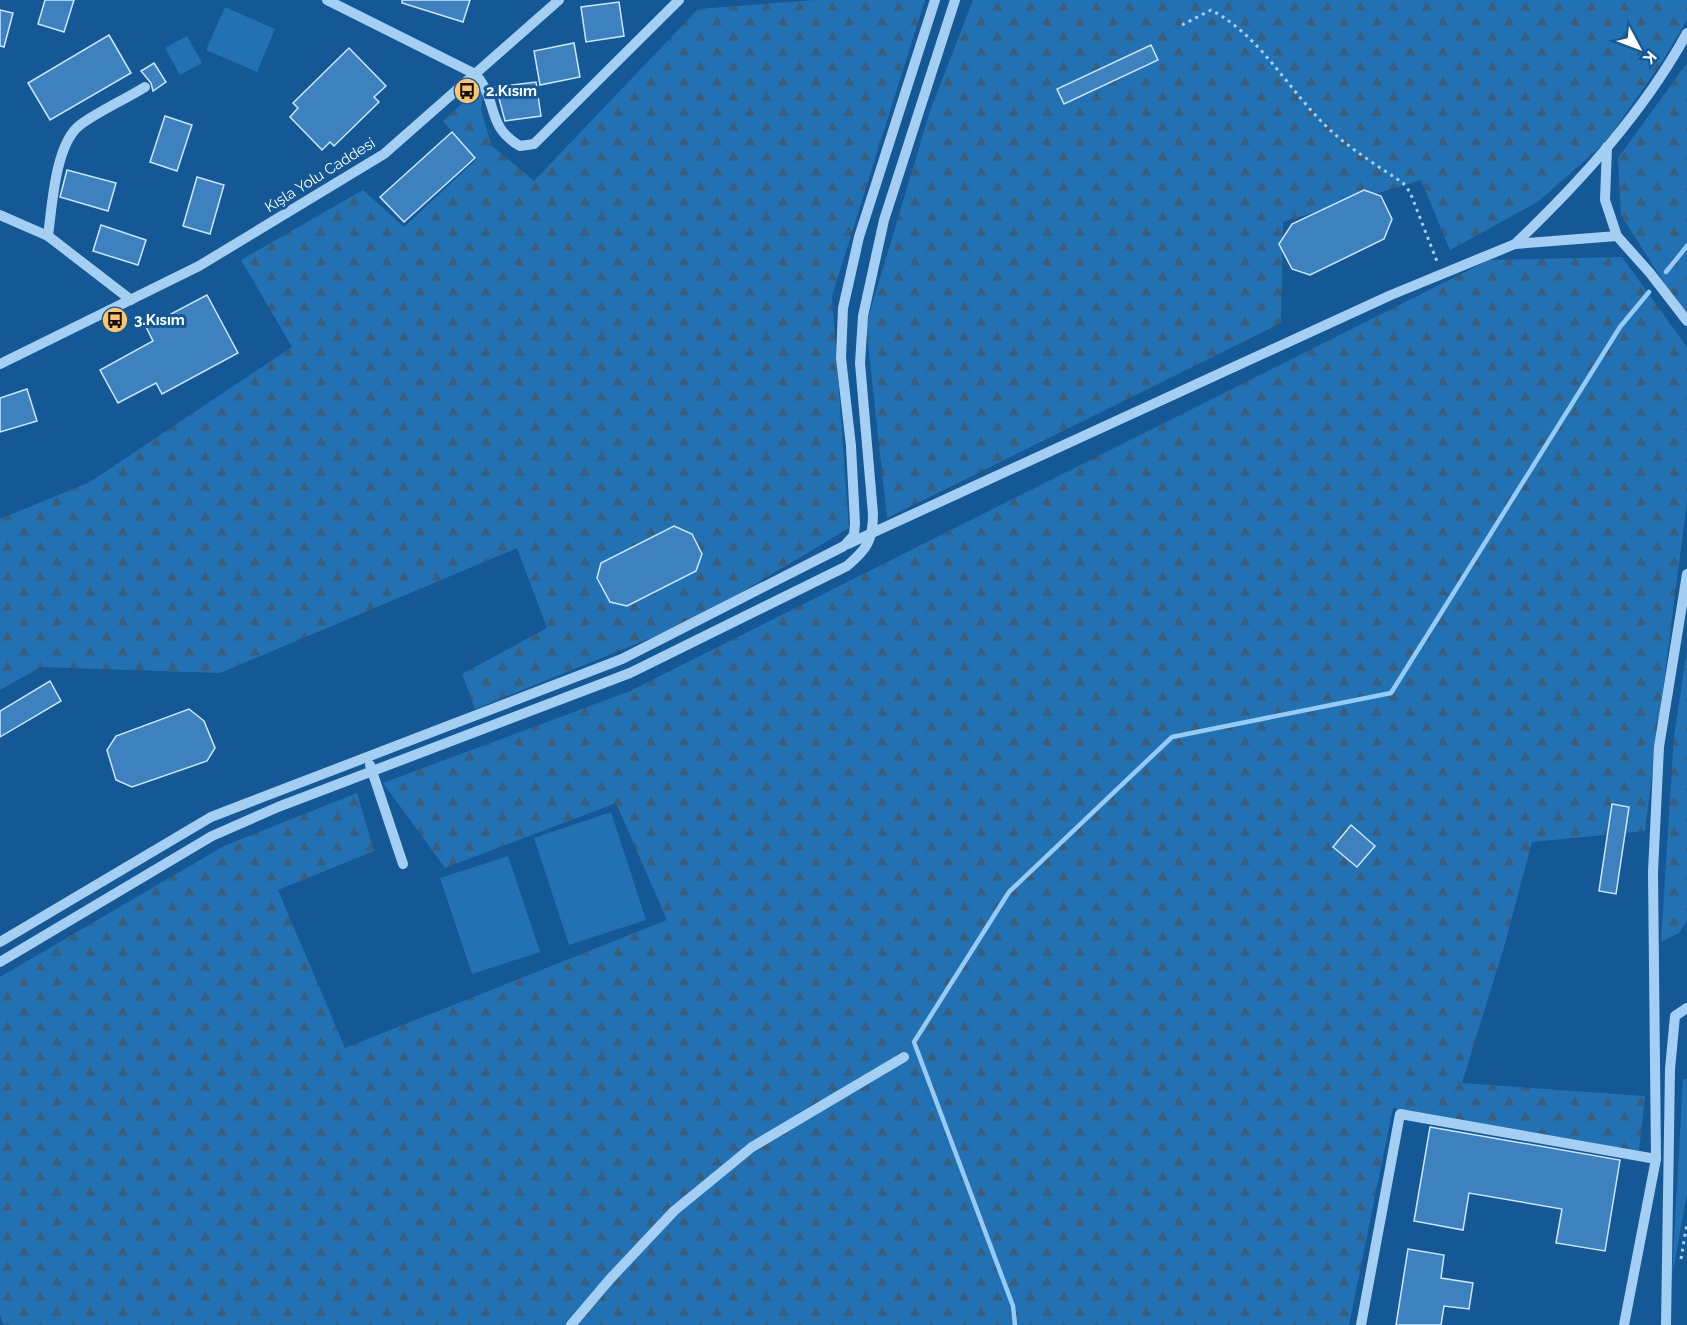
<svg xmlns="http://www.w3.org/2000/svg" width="1687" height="1325" font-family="Raleway,sans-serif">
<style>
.green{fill:#2271b3}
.forest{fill:url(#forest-firs)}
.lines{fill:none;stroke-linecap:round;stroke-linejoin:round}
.stream{stroke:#96cbf5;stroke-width:4.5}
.building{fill:#3d82be;stroke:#cce6fd;stroke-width:1.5}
.path{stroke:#a4cff2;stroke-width:3;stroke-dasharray:3 4.5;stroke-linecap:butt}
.minor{stroke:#a4cff2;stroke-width:10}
.labels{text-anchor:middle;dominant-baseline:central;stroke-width:6;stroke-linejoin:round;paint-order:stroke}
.poi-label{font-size:15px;font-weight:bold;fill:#fff;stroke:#145896;text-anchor:start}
.street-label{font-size:15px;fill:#fff;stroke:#145896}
</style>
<defs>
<pattern id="forest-firs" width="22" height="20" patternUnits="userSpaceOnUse" patternTransform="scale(1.5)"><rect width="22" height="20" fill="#2271b3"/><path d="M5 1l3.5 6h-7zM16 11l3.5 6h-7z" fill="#395d7a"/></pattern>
</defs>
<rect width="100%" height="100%" fill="#145896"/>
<g class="green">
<path d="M 225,7 L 275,29 L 257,72 L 206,50 Z"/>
<path d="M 187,36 L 202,63 L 180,75 L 165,48 Z"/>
<path d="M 611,812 L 646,920 L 569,945 L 534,838 Z"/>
<path d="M 508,856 L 540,952 L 472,974 L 440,878 Z"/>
<path d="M 1683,1079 L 1687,1079 L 1687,1193 L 1672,1277 Z"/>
</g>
<g class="forest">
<path d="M 815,0 L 925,0 L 832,296 L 849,528 L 695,620 L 475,709 L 462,674 L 547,628 L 517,548 L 220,673 L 41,667 L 0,690 L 0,519 L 90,482 L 292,347 L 241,260 L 363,190 L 404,227 L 477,159 L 443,121 L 479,88 L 483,95 L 481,109 L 491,145 L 534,181 L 698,9 Z"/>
<path d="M 973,0 L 1687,0 L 1687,20 L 1662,62 L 1605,143 L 1539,201 L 1450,250 L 1421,180 L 1283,222 L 1281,323 L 887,518 L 866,325 L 930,111 Z"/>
<path d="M 1687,63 L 1687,319 L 1621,215 L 1618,158 Z"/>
<path d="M 1622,257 L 1687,347 L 1687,501 L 1645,831 L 1532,842 L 1504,947 L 1462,1083 L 1645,1096 L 1639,1151 L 1393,1108 L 1349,1325 L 4,1325 L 0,1315 L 0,977 L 224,846 L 357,793 L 374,851 L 278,890 L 345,1048 L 667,920 L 616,803 L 445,868 L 383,783 L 630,691 L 1489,260 Z"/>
<path d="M 1687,651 L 1687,920 L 1679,933 L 1661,942 L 1674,736 Z"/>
</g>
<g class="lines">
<g class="stream">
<path d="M 1666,272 L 1687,246"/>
<path d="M 1015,1325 L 1013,1306 L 914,1042 L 1009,892 L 1172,737 L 1391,693 L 1620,327 L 1649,292"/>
</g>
</g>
<g class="building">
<path d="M 45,0 L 74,0 L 64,32 L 38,24 Z"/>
<path d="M 402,0 L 470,0 L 463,22 L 402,3 Z"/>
<path d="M 619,2 L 624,36 L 586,42 L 581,7 Z"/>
<path d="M 0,10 L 13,13 L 4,47 L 0,46 Z"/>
<path d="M 109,35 L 131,73 L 50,120 L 28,83 Z"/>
<path d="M 574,43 L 580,77 L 540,85 L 534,51 Z"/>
<path d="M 1151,45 L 1158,60 L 1064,104 L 1057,89 Z"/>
<path d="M 349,48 L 386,86 L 374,97 L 379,102 L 334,146 L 330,142 L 322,150 L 290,117 L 298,108 L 293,103 Z"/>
<path d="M 154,63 L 166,82 L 153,91 L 151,83 L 141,71 Z"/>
<path d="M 536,82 L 541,116 L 505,121 L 496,87 Z"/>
<path d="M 165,116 L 192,125 L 177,171 L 150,162 Z"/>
<path d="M 452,132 L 475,158 L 404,222 L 380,197 Z"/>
<path d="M 67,170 L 116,183 L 108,211 L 60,197 Z"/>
<path d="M 197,177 L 224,185 L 210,234 L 183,226 Z"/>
<path d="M 1364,190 L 1381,196 L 1392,219 L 1384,239 L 1310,275 L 1292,269 L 1279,244 L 1292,224 Z"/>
<path d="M 101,225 L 146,240 L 138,265 L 93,251 Z"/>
<path d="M 207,295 L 238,353 L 162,394 L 156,383 L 118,403 L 100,370 L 153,341 L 146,327 Z"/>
<path d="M 27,389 L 37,421 L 0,432 L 0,398 Z"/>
<path d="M 674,526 L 692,534 L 702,554 L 696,571 L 627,606 L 610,602 L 597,578 L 601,563 Z"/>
<path d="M 50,681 L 61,701 L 0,737 L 0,711 Z"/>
<path d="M 189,709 L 204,721 L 215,748 L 207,761 L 132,787 L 116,780 L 107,750 L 116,736 Z"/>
<path d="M 1612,804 L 1629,807 L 1616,894 L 1599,891 Z"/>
<path d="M 1351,825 L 1375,846 L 1357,867 L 1333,847 Z"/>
<path d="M 1430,1127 L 1620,1160 L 1605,1251 L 1556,1243 L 1562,1209 L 1469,1193 L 1463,1230 L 1414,1221 Z"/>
<path d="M 1408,1249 L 1444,1255 L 1441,1278 L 1473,1283 L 1469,1309 L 1444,1306 L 1441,1325 L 1396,1325 Z"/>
</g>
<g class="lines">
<g class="path">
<path d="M 1182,25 L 1211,10 C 1261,36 1288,90 1328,128 C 1350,149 1378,166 1403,183 L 1410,192 L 1438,264"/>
<path d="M 1681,1259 L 1687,1223"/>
</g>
<g class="minor">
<path d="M 327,0 L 475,74 C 499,100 485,126 520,146 L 534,144 L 679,0"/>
<path d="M 1607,147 L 1605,200 L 1617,236"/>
<path d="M 0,215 L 48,236 L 131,300"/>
<path d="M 48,236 C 52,207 55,144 80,125 C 99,111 124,100 145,87"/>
<path d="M 1515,244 C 1580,182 1644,112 1687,33"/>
<path d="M 0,364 L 199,266 L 384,154 L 559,0"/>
<path d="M 848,544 L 1391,295 L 1515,244 L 1617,236 L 1650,273 L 1687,321"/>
<path d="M 370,765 L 403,864"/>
<path d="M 0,942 L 211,817 L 622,659 L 844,546 L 854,535 L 855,523 L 851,446 L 841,358 L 843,308 L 859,237 L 935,0"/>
<path d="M 0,962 L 212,836 L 278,807 L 630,673 L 847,566 C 867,549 873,540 873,514 L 860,363 L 863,316 L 884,220 L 955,0"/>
<path d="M 1656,1159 L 1653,872 L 1659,747 L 1687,574"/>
<path d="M 571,1325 L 610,1279 L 674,1211 L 752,1147 L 904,1057"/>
<path d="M 1361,1325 L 1400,1114 L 1656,1159 L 1624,1325"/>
<path d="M 1666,1325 L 1670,1069 L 1675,1016 L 1687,1008"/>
</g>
</g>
<defs>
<g id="bus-disc" transform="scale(1.35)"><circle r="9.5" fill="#ffc566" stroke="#145896"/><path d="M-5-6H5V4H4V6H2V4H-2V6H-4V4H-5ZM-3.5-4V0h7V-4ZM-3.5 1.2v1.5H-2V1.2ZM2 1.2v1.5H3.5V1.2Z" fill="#111"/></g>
</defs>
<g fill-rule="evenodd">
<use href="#bus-disc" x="467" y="91"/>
<use href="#bus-disc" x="115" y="320"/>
</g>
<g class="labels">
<g class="poi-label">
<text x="486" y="91">2.Kısım</text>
<text x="134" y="320">3.Kısım</text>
</g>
<g class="street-label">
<text transform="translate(320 175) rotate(-32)">Kışla Yolu Caddesi</text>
</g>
</g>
<g transform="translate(1639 48) rotate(131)" stroke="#145896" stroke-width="4.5" paint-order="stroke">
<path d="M0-4.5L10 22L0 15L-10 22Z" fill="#ffffff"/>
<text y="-9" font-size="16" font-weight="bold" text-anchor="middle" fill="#ffffff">K</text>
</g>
</svg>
